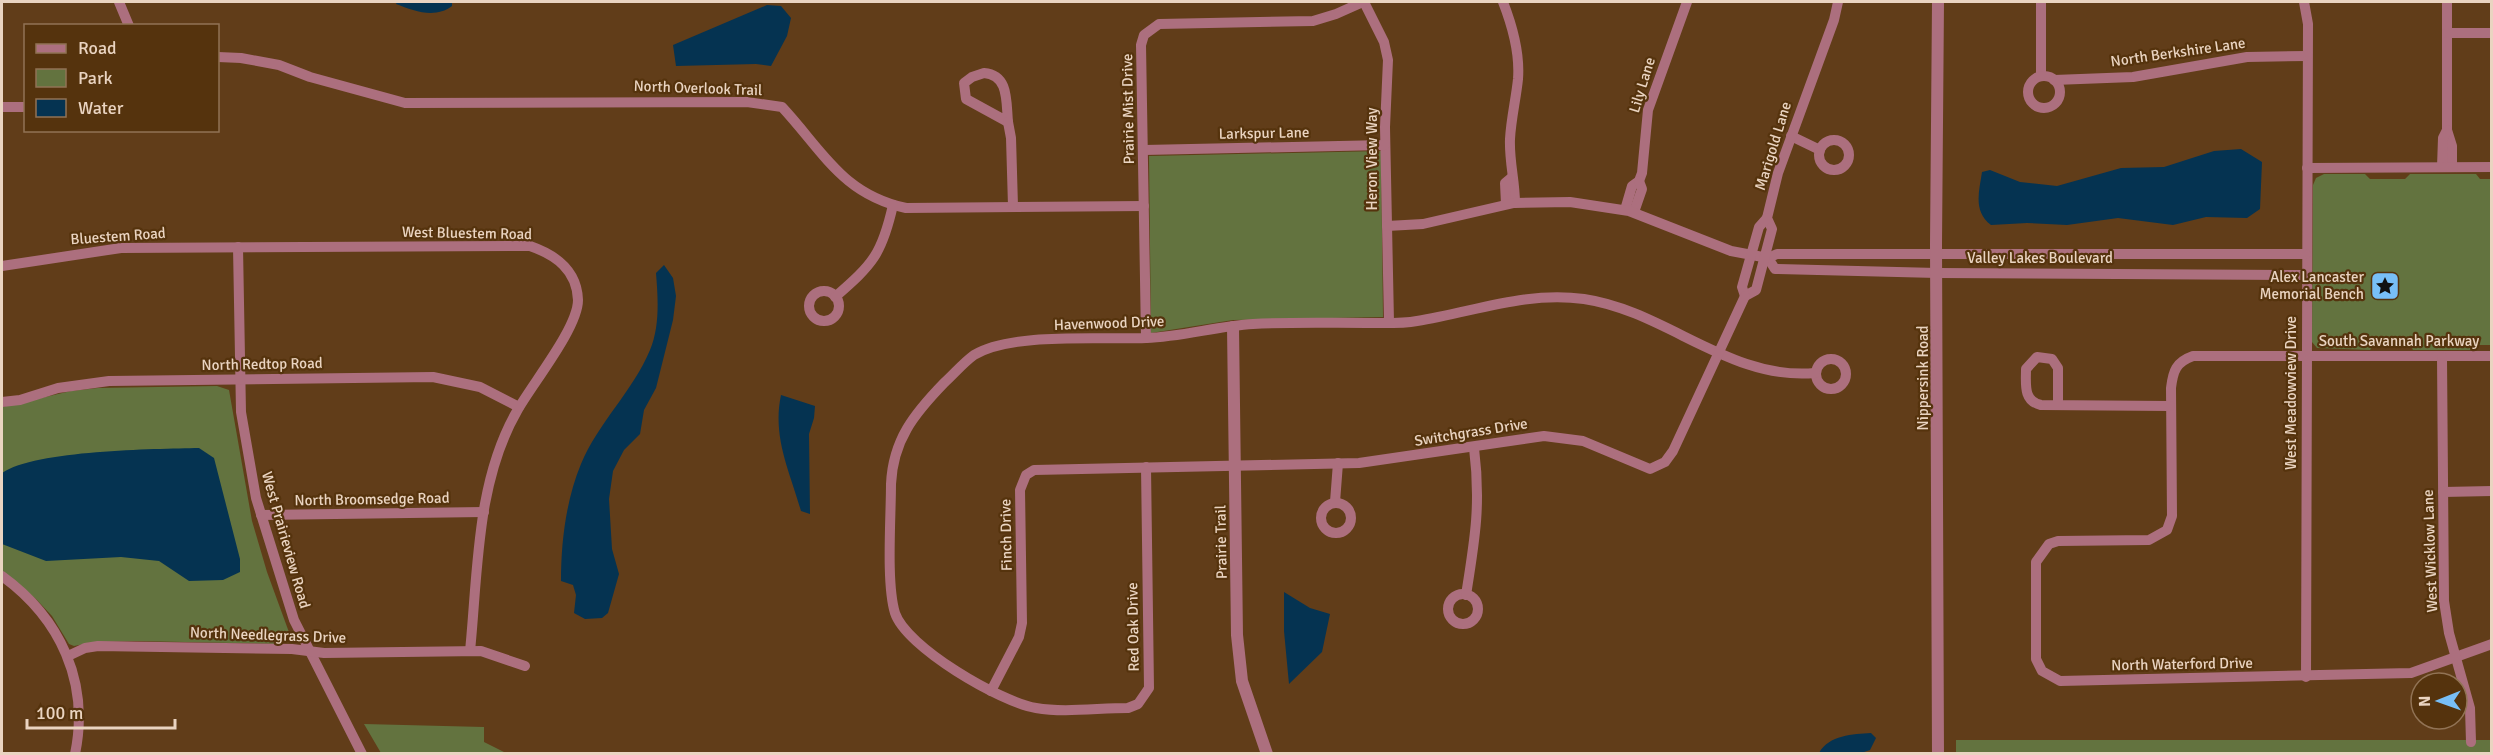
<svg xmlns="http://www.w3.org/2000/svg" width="2493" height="755" font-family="Signika,sans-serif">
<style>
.green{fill:#63733f}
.water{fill:#053351}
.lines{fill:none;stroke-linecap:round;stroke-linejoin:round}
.minor{stroke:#ac6f7e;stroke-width:10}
.tertiary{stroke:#ac6f7e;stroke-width:12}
.labels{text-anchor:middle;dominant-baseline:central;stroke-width:4.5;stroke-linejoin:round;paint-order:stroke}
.street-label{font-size:15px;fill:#ead4c1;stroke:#55330d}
.poi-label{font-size:15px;fill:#ead4c1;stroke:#55330d;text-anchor:end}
</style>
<rect width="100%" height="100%" fill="#613d19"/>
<g class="green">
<path d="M 1381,151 L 1383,317 L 1233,320 L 1151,333 L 1149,156 Z"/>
<path d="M 2324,174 L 2365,174 L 2370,179 L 2405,179 L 2410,174 L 2476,174 L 2480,179 L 2491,179 L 2491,345 L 2475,345 L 2471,350 L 2413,350 L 2410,345 L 2374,345 L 2370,350 L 2317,348 L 2312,342 L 2313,185 L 2316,178 Z"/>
<path d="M 217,386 L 229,390 L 252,521 L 267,572 L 290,635 L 286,641 L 279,644 L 136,641 L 95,642 L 74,646 L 69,644 L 52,616 L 36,599 L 2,571 L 2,407 L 71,391 L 98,388 Z"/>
<path d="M 364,724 L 484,727 L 484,742 L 506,753 L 381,753 Z"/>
<path d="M 1956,740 L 2491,740 L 2492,753 L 1956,754 Z"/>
</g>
<g class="water">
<path d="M 397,2 L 452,2 L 452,6 C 435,19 414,11 396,4 Z"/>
<path d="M 767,5 L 781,6 L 791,18 L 787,36 L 771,66 L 756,64 L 676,66 L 673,45 Z"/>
<path d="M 2241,149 L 2262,162 L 2260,209 L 2247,218 L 2206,217 L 2173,225 L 2118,218 L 2067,225 L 2027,223 L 1991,225 C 1973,211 1979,192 1982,172 L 1990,170 L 2020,182 L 2057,186 L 2121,168 L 2164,167 L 2214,151 Z"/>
<path d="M 664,265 L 673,278 L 676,296 L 673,320 L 656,388 L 644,410 L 640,434 L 624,450 L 613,471 L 609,499 L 612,549 L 619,574 L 608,613 L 602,618 L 585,619 L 574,613 L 576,595 L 573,585 L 561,581 C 561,542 566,500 581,464 C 598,423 633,391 650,350 C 660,326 658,298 656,273 Z"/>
<path d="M 781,395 L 815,406 L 814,418 L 809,434 L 810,514 L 801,511 C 790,472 772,437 781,395 Z"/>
<path d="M 199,448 L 214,458 L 240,559 L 240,572 L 223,580 L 189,581 L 159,561 L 121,557 L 46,561 L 2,544 L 2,473 C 36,450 154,449 199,448 Z"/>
<path d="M 1284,592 L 1310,608 L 1330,614 L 1322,652 L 1289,684 L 1284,631 Z"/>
<path d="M 1871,733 L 1876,738 L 1870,750 L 1861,753 L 1819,753 C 1829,735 1853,734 1871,733 Z"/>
</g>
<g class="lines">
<g class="minor">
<path d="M 119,2 L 129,26"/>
<path d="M 1364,2 L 1384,42 L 1388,60 L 1385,127 L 1389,322"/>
<path d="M 1503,2 C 1512,25 1520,53 1518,79 C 1516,99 1511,119 1510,139 C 1509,161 1515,181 1515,203"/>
<path d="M 2041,2 L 2041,76"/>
<path d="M 2304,2 L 2308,24 L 2306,677"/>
<path d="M 2447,2 L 2447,130 L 2452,146 L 2452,167"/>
<path d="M 2447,33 L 2492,33"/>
<path d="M 218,57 L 241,58 L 279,65 L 310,77 L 405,103 L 747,102 L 782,107 C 823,151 842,194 906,208 L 1144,206"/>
<path d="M 984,73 C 1009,75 1006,101 1008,122 L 966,99 L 964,83 L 972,77 Z"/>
<circle cx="2044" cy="92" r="16"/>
<path d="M 2054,80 L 2133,77 L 2247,57 L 2307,56"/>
<path d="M 2,107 L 26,107"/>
<path d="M 1008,122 L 1011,138 L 1013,206"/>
<path d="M 1791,136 L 1820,150"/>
<circle cx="1834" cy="155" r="15"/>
<path d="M 1144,150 L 1385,145"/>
<path d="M 2442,167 L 2443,138 L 2447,130"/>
<path d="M 2307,168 L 2492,167"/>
<path d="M 1506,204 L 1505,183 L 1511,178"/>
<path d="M 1625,210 L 1632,186 L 1639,181 L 1642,173 L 1648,110 L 1687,2"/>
<path d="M 1634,212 L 1642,189 L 1639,181"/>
<path d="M 1387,226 L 1423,224 L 1514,203 L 1570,202 L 1629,211 L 1731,251 L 1768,258"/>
<path d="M 238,247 L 241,412 L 256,498 L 294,620 L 362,754"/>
<path d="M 1768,258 L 1775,269 L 1937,273 L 2306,275"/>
<path d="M 1768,258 L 1777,254 L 2306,254"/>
<path d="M 2,266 L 121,248 L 530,246 C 556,255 577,270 578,300 C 578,328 532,384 517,411 C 476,482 478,572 470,651"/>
<circle cx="824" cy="306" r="15"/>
<path d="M 1745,296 L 1756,290 L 1772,229 L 1767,218 L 1778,173 L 1834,20 L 1838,2"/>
<path d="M 1745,296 L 1742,287 L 1759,227 L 1767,218"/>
<path d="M 835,297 C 873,264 882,254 893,205"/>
<path d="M 1146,338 L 1141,45 L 1144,35 L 1159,24 L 1313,21 L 1336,14 L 1363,2"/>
<path d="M 2492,356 L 2193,356 C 2176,362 2173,371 2171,388 L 2172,516 L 2167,530 L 2149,540 L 2058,541 L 2049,544 L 2036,562 L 2036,659 L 2042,671 L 2060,681 L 2411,673 L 2492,644"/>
<path d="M 2442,357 L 2444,601 L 2449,633 L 2470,708 L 2471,742"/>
<circle cx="1831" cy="374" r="15"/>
<path d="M 2,402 L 20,400 L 58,388 L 109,381 L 433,377 L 480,387 L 519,407"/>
<path d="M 2058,404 L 2058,368 L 2052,359 L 2037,357 L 2026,369 C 2026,384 2023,401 2041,405 L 2170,406"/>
<path d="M 1146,467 L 1149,688 L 1138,704 L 1128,708 C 1098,708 1064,713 1036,708 C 1000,702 906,647 895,613 C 886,583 891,518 891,484 C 893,440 914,414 944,383 C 954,374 963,363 974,355 C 1012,332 1100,340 1146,338 C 1182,337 1217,326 1253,324 C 1290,322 1328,323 1366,323 C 1382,323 1401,324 1417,321 C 1474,312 1525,291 1584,299 C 1666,311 1730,381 1815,373"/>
<path d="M 2443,492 L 2492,491"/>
<path d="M 1335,502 L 1338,463"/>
<circle cx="1336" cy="518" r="15"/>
<path d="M 261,515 L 484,512"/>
<path d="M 2,576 C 60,618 90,682 75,754"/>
<circle cx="1463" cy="609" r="15"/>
<path d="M 1466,595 C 1475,539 1481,504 1474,448"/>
<path d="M 68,656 L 85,648 L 98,646 L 292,649 L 324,653 L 481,651 L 525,666"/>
<path d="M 991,691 L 1019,637 L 1022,623 L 1020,490 L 1026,475 L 1034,470 L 1359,463 L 1544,436 L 1583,441 L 1650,469 L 1665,462 L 1673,451 L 1745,296"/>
</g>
<g class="tertiary">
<path d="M 1233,327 L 1237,635 L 1242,681 L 1267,754"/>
<path d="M 1938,754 L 1936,244 L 1938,2"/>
</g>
</g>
<defs>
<g id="sight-square" transform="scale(1.5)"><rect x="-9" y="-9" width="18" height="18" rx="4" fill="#78bff7" stroke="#55330d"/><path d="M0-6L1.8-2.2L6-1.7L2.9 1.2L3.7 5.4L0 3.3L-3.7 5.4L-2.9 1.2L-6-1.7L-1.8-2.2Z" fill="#111"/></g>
</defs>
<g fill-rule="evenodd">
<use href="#sight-square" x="2385" y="286"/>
</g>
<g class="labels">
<g class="street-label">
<text transform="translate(2178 52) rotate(-8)">North Berkshire Lane</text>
<text transform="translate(1642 85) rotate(-73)">Lily Lane</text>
<text transform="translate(698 88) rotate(2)">North Overlook Trail</text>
<text transform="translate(1128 109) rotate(-91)">Prairie Mist Drive</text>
<text transform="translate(1264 133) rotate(-1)">Larkspur Lane</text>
<text transform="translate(1773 146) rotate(-73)">Marigold Lane</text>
<text transform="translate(1372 159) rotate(-90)">Heron View Way</text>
<text transform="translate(467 233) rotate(1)">West Bluestem Road</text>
<text transform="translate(118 236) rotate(-4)">Bluestem Road</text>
<text x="2040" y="258">Valley Lakes Boulevard</text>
<text transform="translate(1109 323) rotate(-2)">Havenwood Drive</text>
<text x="2399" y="341">South Savannah Parkway</text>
<text transform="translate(262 364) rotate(-1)">North Redtop Road</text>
<text transform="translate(1923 378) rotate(-90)">Nippersink Road</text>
<text transform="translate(2291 393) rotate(-90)">West Meadowview Drive</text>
<text transform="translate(1471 432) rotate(-9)">Switchgrass Drive</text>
<text transform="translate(372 499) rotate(-1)">North Broomsedge Road</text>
<text transform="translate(1006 535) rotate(-91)">Finch Drive</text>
<text transform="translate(286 540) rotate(74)">West Prairieview Road</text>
<text transform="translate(1221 542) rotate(-91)">Prairie Trail</text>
<text transform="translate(2430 551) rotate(-92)">West Wicklow Lane</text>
<text transform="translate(1133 627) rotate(-91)">Red Oak Drive</text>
<text transform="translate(268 635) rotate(2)">North Needlegrass Drive</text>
<text transform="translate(2182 664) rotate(-1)">North Waterford Drive</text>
</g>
<g class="poi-label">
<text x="2364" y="277">Alex Lancaster<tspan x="2364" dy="17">Memorial Bench</tspan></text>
</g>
</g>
<rect width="2493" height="755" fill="none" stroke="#ead4c1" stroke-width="6"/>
<rect x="24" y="24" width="195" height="108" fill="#55330d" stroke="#917355" stroke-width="1.5"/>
<rect x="36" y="44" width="30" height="9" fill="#ac6f7e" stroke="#917355" stroke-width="1.5"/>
<text x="78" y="54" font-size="18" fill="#ead4c1">Road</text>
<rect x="36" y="69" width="30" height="18" fill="#63733f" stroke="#917355" stroke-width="1.5"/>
<text x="78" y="84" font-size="18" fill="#ead4c1">Park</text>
<rect x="36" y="99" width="30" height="18" fill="#053351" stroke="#917355" stroke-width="1.5"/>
<text x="78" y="114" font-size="18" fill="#ead4c1">Water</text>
<g transform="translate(2439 701) rotate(269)"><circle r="28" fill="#55330d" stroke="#917355" stroke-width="1.5"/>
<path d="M0-4.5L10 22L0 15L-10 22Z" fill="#78bff7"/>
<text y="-9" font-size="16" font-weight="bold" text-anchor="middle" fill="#ead4c1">N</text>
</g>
<path d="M27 719v9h148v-9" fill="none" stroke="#ead4c1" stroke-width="3"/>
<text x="36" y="719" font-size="18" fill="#ead4c1" stroke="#55330d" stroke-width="4.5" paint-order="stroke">100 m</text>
</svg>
